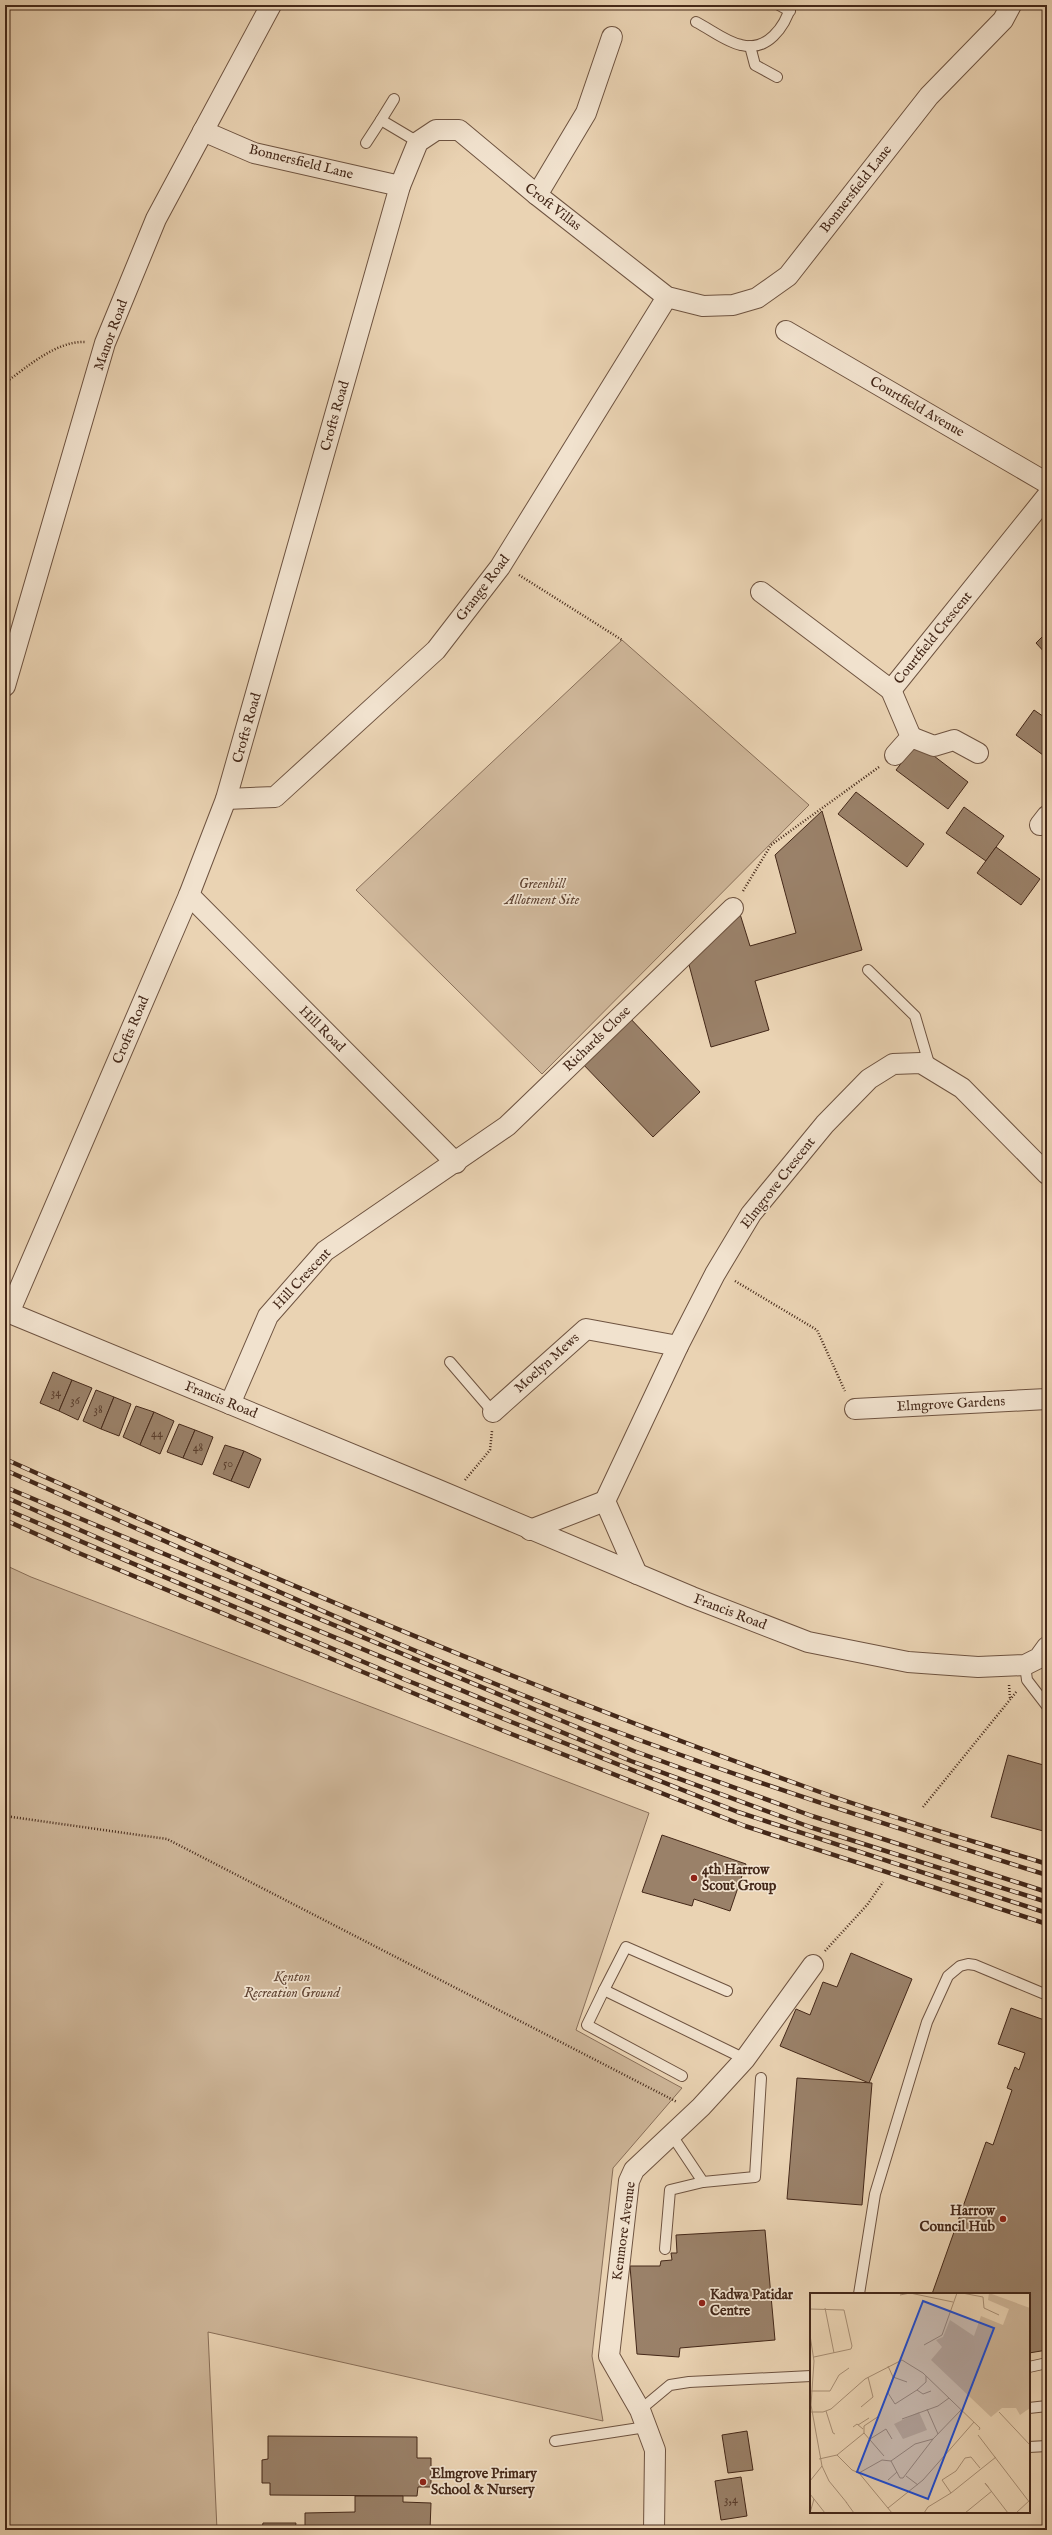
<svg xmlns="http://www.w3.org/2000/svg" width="1052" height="2535" font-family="'IM FELL English',serif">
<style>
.green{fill:#ceb699;stroke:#896f59}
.building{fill:#9a8169;stroke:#442819}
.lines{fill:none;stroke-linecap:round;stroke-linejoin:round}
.lane-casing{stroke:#6e5340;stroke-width:12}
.street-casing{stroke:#6e5340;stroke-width:22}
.path{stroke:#442819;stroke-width:2.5;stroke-dasharray:1 2;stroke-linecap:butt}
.lane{stroke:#f1e2ce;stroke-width:10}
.street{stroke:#f1e2ce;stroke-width:20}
.rail-casing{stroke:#442819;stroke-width:4.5}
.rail{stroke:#f1e2ce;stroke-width:3;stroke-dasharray:9;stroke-linecap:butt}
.poi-dot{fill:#8f2418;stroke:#f1e2ce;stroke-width:1.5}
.labels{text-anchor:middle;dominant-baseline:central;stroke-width:3.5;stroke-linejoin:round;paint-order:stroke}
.number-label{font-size:12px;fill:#5a3e2d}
.street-label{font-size:14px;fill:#442819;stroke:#f1e2ce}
.park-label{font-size:14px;font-style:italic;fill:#604433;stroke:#f1e2ce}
.poi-label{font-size:14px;font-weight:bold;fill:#442819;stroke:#f1e2ce;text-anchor:start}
.inset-road{fill:none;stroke:#a88f75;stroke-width:1}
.view{fill:#1d4ed8;fill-opacity:0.15;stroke:#1d4ed8;stroke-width:2}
.inset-edge{fill:none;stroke:#442819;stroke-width:2}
</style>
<rect width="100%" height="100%" fill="#ead3b3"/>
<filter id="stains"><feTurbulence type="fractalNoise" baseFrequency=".005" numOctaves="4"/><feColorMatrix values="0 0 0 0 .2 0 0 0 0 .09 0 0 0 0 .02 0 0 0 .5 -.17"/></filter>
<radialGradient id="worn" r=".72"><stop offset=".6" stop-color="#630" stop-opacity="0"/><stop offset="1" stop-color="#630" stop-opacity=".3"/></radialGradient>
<g class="green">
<path d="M 622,640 L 809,805 L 542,1074 L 356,890 Z"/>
<path d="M 5,1565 L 31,1577 L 649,1813 L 576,2030 L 682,2088 L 613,2168 L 592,2356 L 603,2421 L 208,2332 L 217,2530 L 5,2530 Z"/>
</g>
<g class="building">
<path d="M 1046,633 L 1047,634 L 1047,655 L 1036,643 Z"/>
<path d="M 1034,710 L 1047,719 L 1047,758 L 1016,735 Z"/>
<path d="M 917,743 L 968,782 L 948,809 L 896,770 Z"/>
<path d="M 856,792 L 924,844 L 907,867 L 838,814 Z"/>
<path d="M 964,807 L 1004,836 L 986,861 L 946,833 Z"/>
<path d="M 822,811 L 862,950 L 755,981 L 769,1030 L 711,1047 L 688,961 L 740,914 L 750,946 L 796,933 L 775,855 Z"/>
<path d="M 996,847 L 1040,879 L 1021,905 L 977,873 Z"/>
<path d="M 628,1016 L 700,1092 L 653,1137 L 580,1061 Z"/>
<path d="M 53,1372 L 72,1380 L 59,1411 L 40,1403 Z"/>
<path d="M 72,1380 L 92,1388 L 78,1420 L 59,1411 Z"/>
<path d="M 96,1390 L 114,1397 L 101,1429 L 83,1421 Z"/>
<path d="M 114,1397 L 131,1404 L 119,1436 L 101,1429 Z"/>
<path d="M 136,1406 L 154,1412 L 140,1445 L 123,1437 Z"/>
<path d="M 154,1412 L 174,1421 L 160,1454 L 140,1445 Z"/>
<path d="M 179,1424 L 195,1430 L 183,1458 L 167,1452 Z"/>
<path d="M 195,1430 L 213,1437 L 202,1465 L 183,1458 Z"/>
<path d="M 225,1445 L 244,1451 L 231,1481 L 213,1474 Z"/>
<path d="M 244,1451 L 261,1459 L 249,1488 L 231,1481 Z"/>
<path d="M 1008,1755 L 1047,1766 L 1047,1832 L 991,1817 Z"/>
<path d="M 662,1835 L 746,1864 L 730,1911 L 694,1899 L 692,1906 L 642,1892 Z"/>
<path d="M 851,1953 L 912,1979 L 869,2083 L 780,2046 L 796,2009 L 810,2015 L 823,1982 L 837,1987 Z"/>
<path d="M 1011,2008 L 1047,2021 L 1047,2350 L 1029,2353 L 1029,2294 L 932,2294 L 986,2142 L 993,2145 L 1012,2090 L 1007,2088 L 1015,2067 L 1019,2070 L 1025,2053 L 998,2044 Z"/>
<path d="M 797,2078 L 872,2083 L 862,2205 L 787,2199 Z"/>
<path d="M 765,2230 L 775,2340 L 680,2348 L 679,2357 L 637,2354 L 630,2266 L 660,2266 L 661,2261 L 672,2260 L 671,2253 L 677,2253 L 676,2235 Z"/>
<path d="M 747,2431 L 753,2470 L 728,2473 L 722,2435 Z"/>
<path d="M 268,2436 L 417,2437 L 417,2458 L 431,2458 L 431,2487 L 418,2487 L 417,2496 L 270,2495 L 270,2483 L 262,2483 L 262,2460 L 268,2459 Z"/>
<path d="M 741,2477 L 747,2516 L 721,2520 L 715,2481 Z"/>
<path d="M 355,2496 L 403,2496 L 403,2502 L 431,2503 L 430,2530 L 305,2530 L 305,2513 L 355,2512 Z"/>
<path d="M 263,2523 L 296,2523 L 295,2530 L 243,2530 L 262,2528 Z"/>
</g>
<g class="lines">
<g class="lane-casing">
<g id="lane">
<path d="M 779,5 L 790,11"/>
<path d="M 696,22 C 710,29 726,42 741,45 C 767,52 785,27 791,5"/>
<path d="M 750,46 L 755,65 L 777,77"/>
<path d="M 381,120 L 394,99"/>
<path d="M 366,143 L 381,120 L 418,142"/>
<path d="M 868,970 L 915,1016 L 930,1067"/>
<path d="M 450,1362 L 493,1412"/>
<path d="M 1025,1665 L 1027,1680 L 1047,1706"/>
<path d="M 604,1990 L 587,2025 L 682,2076"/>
<path d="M 727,1991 L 626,1947 L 604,1990 L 745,2059"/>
<path d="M 671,2134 L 703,2182 L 755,2177 L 761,2078"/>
<path d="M 665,2249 L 670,2190 L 703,2182"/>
<path d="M 859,2294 L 875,2194 L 927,2022 L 948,1976 L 960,1966 L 968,1964 L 975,1965 L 1047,1995"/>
<path d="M 1029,2367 L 1047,2363"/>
<path d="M 1029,2408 L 1047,2406"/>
<path d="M 640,2410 L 670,2385 L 689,2382 L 811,2376"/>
<path d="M 555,2441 L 646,2427"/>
<path d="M 1029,2447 L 1047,2446"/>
</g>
</g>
<g class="street-casing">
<g id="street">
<path d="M 203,131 L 254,153 L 400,186"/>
<path d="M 537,195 L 586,113 L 612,37"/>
<path d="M 786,331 L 1047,483"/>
<path d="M 761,592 L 891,690 L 1047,496"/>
<path d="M 5,686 L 105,343 L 156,219 L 271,5"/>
<path d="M 891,690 L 911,737 L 895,755"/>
<path d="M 911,737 L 934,746 L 954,740 L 978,753"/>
<path d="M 226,799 L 275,797 L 436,650 L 500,567 L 667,297"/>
<path d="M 1040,825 L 1047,816"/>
<path d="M 189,895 L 456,1163"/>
<path d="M 5,1311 L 436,1489 L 692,1597 L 808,1642 L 908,1662 L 978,1667 L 1025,1665 L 1039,1658 L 1047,1647"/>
<path d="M 9,1313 L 189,895 L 226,799 L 400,186 L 418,142 L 436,130 L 459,130 L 537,195 L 667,297 L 703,306 L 733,305 L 757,298 L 788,276 L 929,96 L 1003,20 L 1011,5"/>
<path d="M 230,1404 L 268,1316 L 325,1251 L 507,1126 L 733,908"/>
<path d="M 855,1409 L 1047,1399"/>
<path d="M 493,1412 L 586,1329 L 678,1346"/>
<path d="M 530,1530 L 605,1501"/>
<path d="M 637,1574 L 605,1501 L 678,1346 L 715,1274 L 751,1214 L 825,1124 L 869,1079 L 893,1064 L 921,1063 L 962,1088 L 1047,1174"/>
<path d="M 654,2530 L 655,2450 L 640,2410 L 609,2356 L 629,2181 L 634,2170 L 701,2107 L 745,2059 L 813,1965"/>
</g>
</g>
<g class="path">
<path d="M 5,383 C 27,367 56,341 85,342"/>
<path d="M 519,575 L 622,640"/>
<path d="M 743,891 L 771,845 L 879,767"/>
<path d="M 735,1281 L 817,1330 L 845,1391"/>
<path d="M 465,1480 L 490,1450 L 492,1431"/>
<path d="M 1009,1685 L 1010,1698"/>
<path d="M 923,1807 L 1017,1691"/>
<path d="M 5,1816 L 167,1839 L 677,2102"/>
<path d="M 825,1951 L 867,1905 L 883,1882"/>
</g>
<use href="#lane" class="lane"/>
<use href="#street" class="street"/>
<g class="rail-casing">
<g id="rail">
<path d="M 5,1459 C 268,1577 534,1690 806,1787 C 885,1816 967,1839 1047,1864"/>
<path d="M 5,1470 C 202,1557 398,1648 599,1725 C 747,1781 897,1828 1047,1875"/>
<path d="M 5,1487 L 634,1751 L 812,1816 L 1047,1892"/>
<path d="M 5,1497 L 130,1552 L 631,1761 L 810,1827 L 1047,1902"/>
<path d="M 5,1509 L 406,1680 L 738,1812 L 1047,1913"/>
<path d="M 5,1520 L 74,1551 L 499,1729 L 745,1826 L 1047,1924"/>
</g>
</g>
<use href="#rail" class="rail"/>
</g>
<g class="poi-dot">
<circle cx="694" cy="1878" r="4"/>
<circle cx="1003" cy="2219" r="4"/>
<circle cx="702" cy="2303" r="4"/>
<circle cx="423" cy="2482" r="4"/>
</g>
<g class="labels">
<g class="number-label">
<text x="56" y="1392">34</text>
<text x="75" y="1400">36</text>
<text x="98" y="1409">38</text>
<text x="157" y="1433">44</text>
<text x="198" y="1447">48</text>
<text x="228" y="1463">50</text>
<text x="731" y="2499">3,4</text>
</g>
<g class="street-label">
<text transform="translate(301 162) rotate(14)">Bonnersfield Lane</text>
<text transform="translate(856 189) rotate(-52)">Bonnersfield Lane</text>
<text transform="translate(553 207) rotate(38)">Croft Villas</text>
<text transform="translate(111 335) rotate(-70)">Manor Road</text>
<text transform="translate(917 407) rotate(30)">Courtfield Avenue</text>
<text transform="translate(335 416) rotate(-74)">Crofts Road</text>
<text transform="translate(483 588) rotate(-53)">Grange Road</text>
<text transform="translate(933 638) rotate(-51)">Courtfield Crescent</text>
<text transform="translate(247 728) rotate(-74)">Crofts Road</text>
<text transform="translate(322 1029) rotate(45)">Hill Road</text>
<text transform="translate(131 1030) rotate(-67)">Crofts Road</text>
<text transform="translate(597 1039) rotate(-44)">Richards Close</text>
<text transform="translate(778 1183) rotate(-52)">Elmgrove Crescent</text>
<text transform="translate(302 1279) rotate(-47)">Hill Crescent</text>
<text transform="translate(547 1363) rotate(-42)">Moelyn Mews</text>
<text transform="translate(221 1400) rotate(22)">Francis Road</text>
<text transform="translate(951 1404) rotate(-3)">Elmgrove Gardens</text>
<text transform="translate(730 1612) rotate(21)">Francis Road</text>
<text transform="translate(624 2231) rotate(-82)">Kenmore Avenue</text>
</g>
<g class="park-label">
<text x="542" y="884">Greenhill<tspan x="542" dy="16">Allotment Site</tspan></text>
<text x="292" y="1977">Kenton<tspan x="292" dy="16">Recreation Ground</tspan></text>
</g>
<g class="poi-label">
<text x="702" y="1870">4th Harrow<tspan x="702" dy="16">Scout Group</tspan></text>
<text x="995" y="2211" text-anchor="end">Harrow<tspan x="995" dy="16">Council Hub</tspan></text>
<text x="710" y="2295">Kadwa Patidar<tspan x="710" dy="16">Centre</tspan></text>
<text x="431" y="2474">Elmgrove Primary<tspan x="431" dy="16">School &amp; Nursery</tspan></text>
</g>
</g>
<g transform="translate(810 2293)">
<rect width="220" height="220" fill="#ead3b3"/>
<path d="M 179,0 L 220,15 L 220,115 L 210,122 L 206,115 L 192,115 L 181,124 L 121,67 L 132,54 L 126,47 L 133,44 L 140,27 L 164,43 L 171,23 L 193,32 L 199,16 L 178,7 ZM 109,119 L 117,137 L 93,146 L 84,131 Z" fill="#ceb699"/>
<path class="inset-road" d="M 152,0 L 173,4 L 174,15 L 189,22M 90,2 L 100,0 L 143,9M 15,15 L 24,60M 0,16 L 34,17 L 42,53 L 41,56 L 4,64M 0,42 L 4,68 L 1,112 L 12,173 L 19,188M 114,52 L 132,42 L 147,0M 78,73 L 83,84 L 78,100 L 85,111 L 107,97 L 116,89 L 116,83M 83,84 L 97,89M 107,97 L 113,101 L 121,98M 1,98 L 20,98 L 29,82 L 39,75M 51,114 L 63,104 L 58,84M 117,116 L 128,141M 16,118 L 23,140 L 25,141M 0,119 L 13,119 L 21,116 L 55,86 L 92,67 L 113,80 L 170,135 L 169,137M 189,119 L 220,152M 92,126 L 128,113 L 139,105M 48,132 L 59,125M 43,134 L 47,131 L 53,136M 54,140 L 54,133 L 69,123M 168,142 L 220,210M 60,146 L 76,136 L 82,146M 27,162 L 54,140 L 74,163M 9,166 L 27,162 L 42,177 L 49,180 L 72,167 L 81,168M 81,168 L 90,185 L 93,185 L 123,146 L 151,117M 81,168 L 105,151 L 123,146M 49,180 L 82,220M 96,183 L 108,192M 78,187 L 87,179M 0,188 L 12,173M 19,188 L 37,210M 179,195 L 175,190 L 198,220M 141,200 L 132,187 L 146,178 L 155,165 L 161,164 L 170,175M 0,201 L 15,220M 36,209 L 44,220M 78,215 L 113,187 L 164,129M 0,220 L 4,206M 114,220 L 118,214 L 141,200 L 186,164M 155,220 L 182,198M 206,220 L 220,207"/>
<path class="view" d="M 113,8 L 184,35 L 118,206 L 47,179 Z"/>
<rect width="220" height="220" class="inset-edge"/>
</g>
<rect width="1052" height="2535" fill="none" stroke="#ead3b3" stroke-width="20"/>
<rect x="6" y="6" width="1040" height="2523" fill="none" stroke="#442819" stroke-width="2"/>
<rect x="10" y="10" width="1032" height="2515" fill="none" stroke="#442819"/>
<rect width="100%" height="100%" filter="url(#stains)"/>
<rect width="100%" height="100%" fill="url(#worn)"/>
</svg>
